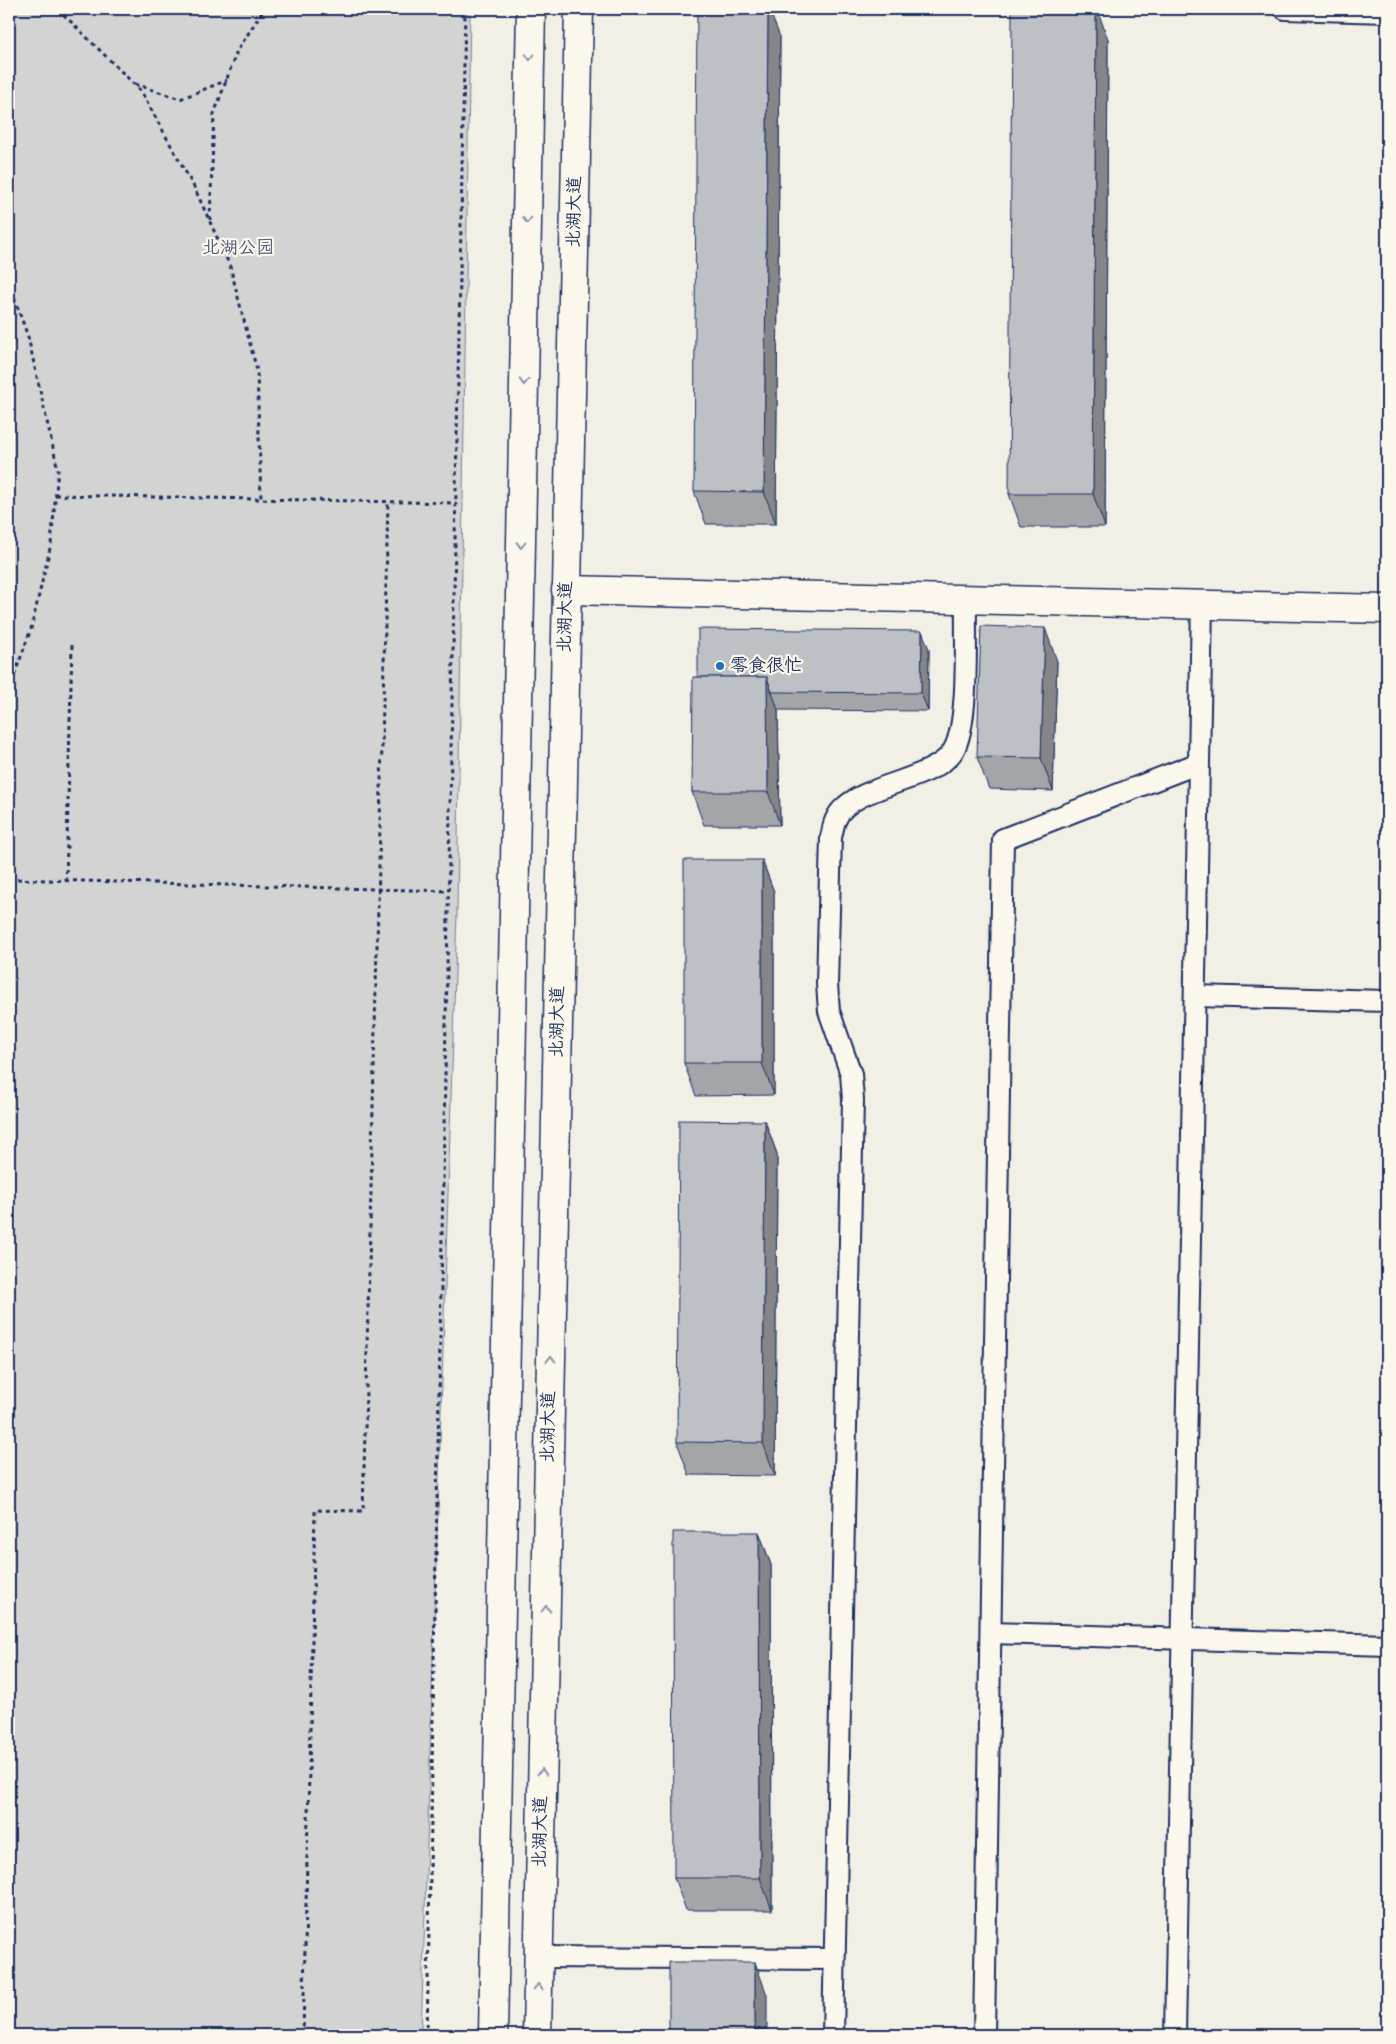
<svg xmlns="http://www.w3.org/2000/svg" width="1396" height="2044" font-family="Kalam,'LXGW WenKai TC',sans-serif">
<style>
.green{fill:#d2d3d2;stroke:#768198}
.lines{fill:none;stroke-linecap:round;stroke-linejoin:round}
.service-casing{stroke:#1b2f5e;stroke-width:24}
.minor-casing{stroke:#1b2f5e;stroke-width:31}
.secondary-casing{stroke:#1b2f5e;stroke-width:31}
.path{stroke:#1b2f5e;stroke-width:3;stroke-dasharray:4 4;stroke-linecap:butt}
.service{stroke:#fbf7ec;stroke-width:20}
.minor{stroke:#fbf7ec;stroke-width:28}
.secondary{stroke:#fbf7ec;stroke-width:28}
.wall{fill:#a3a5a9;stroke:#1b2f5e}
.shaded-wall{fill:#848689;stroke:#1b2f5e}
.building{fill:#bdc0c4;stroke:#1b2f5e}
.oneway{stroke:#8b93a5}
.poi-dot{fill:#1f6fb2;stroke:#fbf7ec;stroke-width:2}
.labels{text-anchor:middle;dominant-baseline:central;stroke-width:4.5;stroke-linejoin:round;paint-order:stroke}
.street-label{font-size:18px;fill:#1b2f5e;stroke:#fbf7ec}
.park-label{font-size:18px;fill:#49587b;stroke:#fbf7ec}
.poi-label{font-size:18px;fill:#1b2f5e;stroke:#fbf7ec;text-anchor:start}
</style>
<rect width="100%" height="100%" fill="#f2efe6"/>
<filter id="ink" filterUnits="userSpaceOnUse"><feTurbulence type="fractalNoise" baseFrequency=".02" numOctaves="2"/><feDisplacementMap in="SourceGraphic" scale="10" xChannelSelector="R" yChannelSelector="G"/><feConvolveMatrix kernelMatrix="1 2 1 2 8 2 1 2 1" color-interpolation-filters="sRGB"/></filter>
<g filter="url(#ink)">
<path class="green" d="M 9,9 L 470,9 L 457,913 L 421,2035 L 9,2035 Z"/>
<g class="lines">
<g class="service-casing">
<g id="service">
<path d="M 1285,9 L 1387,12"/>
<path d="M 1195,996 L 1387,1001"/>
<path d="M 991,1633 L 1387,1645"/>
<path d="M 538,1957 L 834,1959"/>
<path d="M 833,2035 L 853,1100 L 851,1074 L 829,1011 L 827,984 L 831,837 C 833,831 833,824 836,819 C 851,784 933,783 953,751 C 970,724 965,634 966,599"/>
<path d="M 984,2035 L 1003,839 L 1199,763"/>
<path d="M 1175,2035 L 1202,604"/>
</g>
</g>
<g class="minor-casing">
<path id="minor" d="M 566,590 L 1387,609"/>
</g>
<g class="secondary-casing">
<g id="secondary">
<path d="M 493,2035 L 531,9"/>
<path d="M 537,2035 L 579,9"/>
</g>
</g>
<g class="path">
<path d="M 58,9 L 141,91 L 195,189 L 230,266 L 257,371 L 261,500"/>
<path d="M 9,17 L 12,9"/>
<path d="M 135,84 L 180,99 L 227,80"/>
<path d="M 210,220 L 214,114 L 237,51 L 264,9"/>
<path d="M 9,283 L 28,337 L 58,470 L 51,544 L 31,629 L 9,690"/>
<path d="M 55,495 L 456,503"/>
<path d="M 9,879 L 448,891"/>
<path d="M 66,881 L 72,645"/>
<path d="M 303,2035 L 315,1510 L 363,1511 L 388,502"/>
<path d="M 427,2035 L 465,9"/>
</g>
<use href="#service" class="service"/>
<use href="#minor" class="minor"/>
<use href="#secondary" class="secondary"/>
</g>
<g class="wall">
<path d="M 780,37 L 776,524 L 706,524 L 694,491 Z"/>
<path d="M 1108,39 L 1105,527 L 1021,527 L 1009,494 Z"/>
<path d="M 929,649 L 928,711 L 778,710 L 780,825 L 704,825 L 692,792 L 698,677 Z"/>
<path d="M 1057,661 L 1053,791 L 989,789 L 977,757 Z"/>
<path d="M 762,860 L 774,892 L 774,1095 L 696,1096 L 684,1063 Z"/>
<path d="M 765,1121 L 777,1154 L 775,1476 L 689,1475 L 677,1442 Z"/>
<path d="M 759,1532 L 771,1565 L 772,1910 L 686,1910 L 674,1878 Z"/>
</g>
<g class="shaded-wall">
<path d="M 768,9 L 769,9 L 780,37 L 776,524 L 764,492 Z"/>
<path d="M 1096,9 L 1097,9 L 1108,39 L 1105,527 L 1093,494 Z"/>
<path d="M 1045,628 L 1057,661 L 1053,791 L 1041,758 Z"/>
<path d="M 922,631 L 929,649 L 928,711 L 921,693 Z"/>
<path d="M 767,677 L 778,710 L 780,825 L 768,792 Z"/>
<path d="M 762,860 L 774,892 L 774,1095 L 762,1063 Z"/>
<path d="M 765,1121 L 777,1154 L 775,1476 L 763,1443 Z"/>
<path d="M 759,1532 L 771,1565 L 772,1910 L 760,1878 Z"/>
<path d="M 755,1962 L 767,1995 L 767,2035 L 755,2035 Z"/>
</g>
<g class="building">
<path d="M 697,9 L 768,9 L 764,492 L 694,491 Z"/>
<path d="M 1012,9 L 1096,9 L 1093,494 L 1009,494 Z"/>
<path d="M 981,626 L 1045,628 L 1041,758 L 977,757 Z"/>
<path d="M 698,629 L 922,631 L 921,693 L 772,692 L 767,677 L 698,677 Z"/>
<path d="M 693,677 L 767,677 L 768,792 L 692,792 Z"/>
<rect x="684" y="860" width="78" height="203"/>
<path d="M 679,1120 L 765,1121 L 763,1443 L 677,1442 Z"/>
<path d="M 673,1532 L 759,1532 L 760,1878 L 674,1878 Z"/>
<rect x="669" y="1962" width="86" height="73"/>
</g>
<defs><path id="oneway-chevron" d="M-2-3.5L2.5 0L-2 3.5" fill="none" stroke-width="1.6" stroke-linecap="round" stroke-linejoin="round" transform="scale(1.25)"/></defs>
<g class="oneway">
<use href="#oneway-chevron" transform="translate(530 57) rotate(91)"/>
<use href="#oneway-chevron" transform="translate(527 220) rotate(91)"/>
<use href="#oneway-chevron" transform="translate(524 382) rotate(91)"/>
<use href="#oneway-chevron" transform="translate(521 545) rotate(91)"/>
<use href="#oneway-chevron" transform="translate(551 1359) rotate(-89)"/>
<use href="#oneway-chevron" transform="translate(546 1609) rotate(-89)"/>
<use href="#oneway-chevron" transform="translate(542 1772) rotate(-89)"/>
<use href="#oneway-chevron" transform="translate(538 1987) rotate(-89)"/>
</g>
</g>
<circle class="poi-dot" cx="720" cy="666" r="5"/>
<g class="labels">
<g class="street-label">
<text transform="translate(575 212) rotate(-89)">北湖大道</text>
<text transform="translate(566 617) rotate(-89)">北湖大道</text>
<text transform="translate(558 1022) rotate(-89)">北湖大道</text>
<text transform="translate(549 1427) rotate(-89)">北湖大道</text>
<text transform="translate(541 1832) rotate(-89)">北湖大道</text>
</g>
<g class="park-label">
<text x="238" y="248">北湖公园</text>
</g>
<g class="poi-label">
<text x="730" y="666">零食很忙</text>
</g>
</g>
<rect width="1396" height="2044" fill="none" stroke="#fbf7ec" stroke-width="30"/>
<rect x="15" y="15" width="1366" height="2014" fill="none" stroke="#1b2f5e" stroke-width="2" filter="url(#ink)"/>
</svg>
